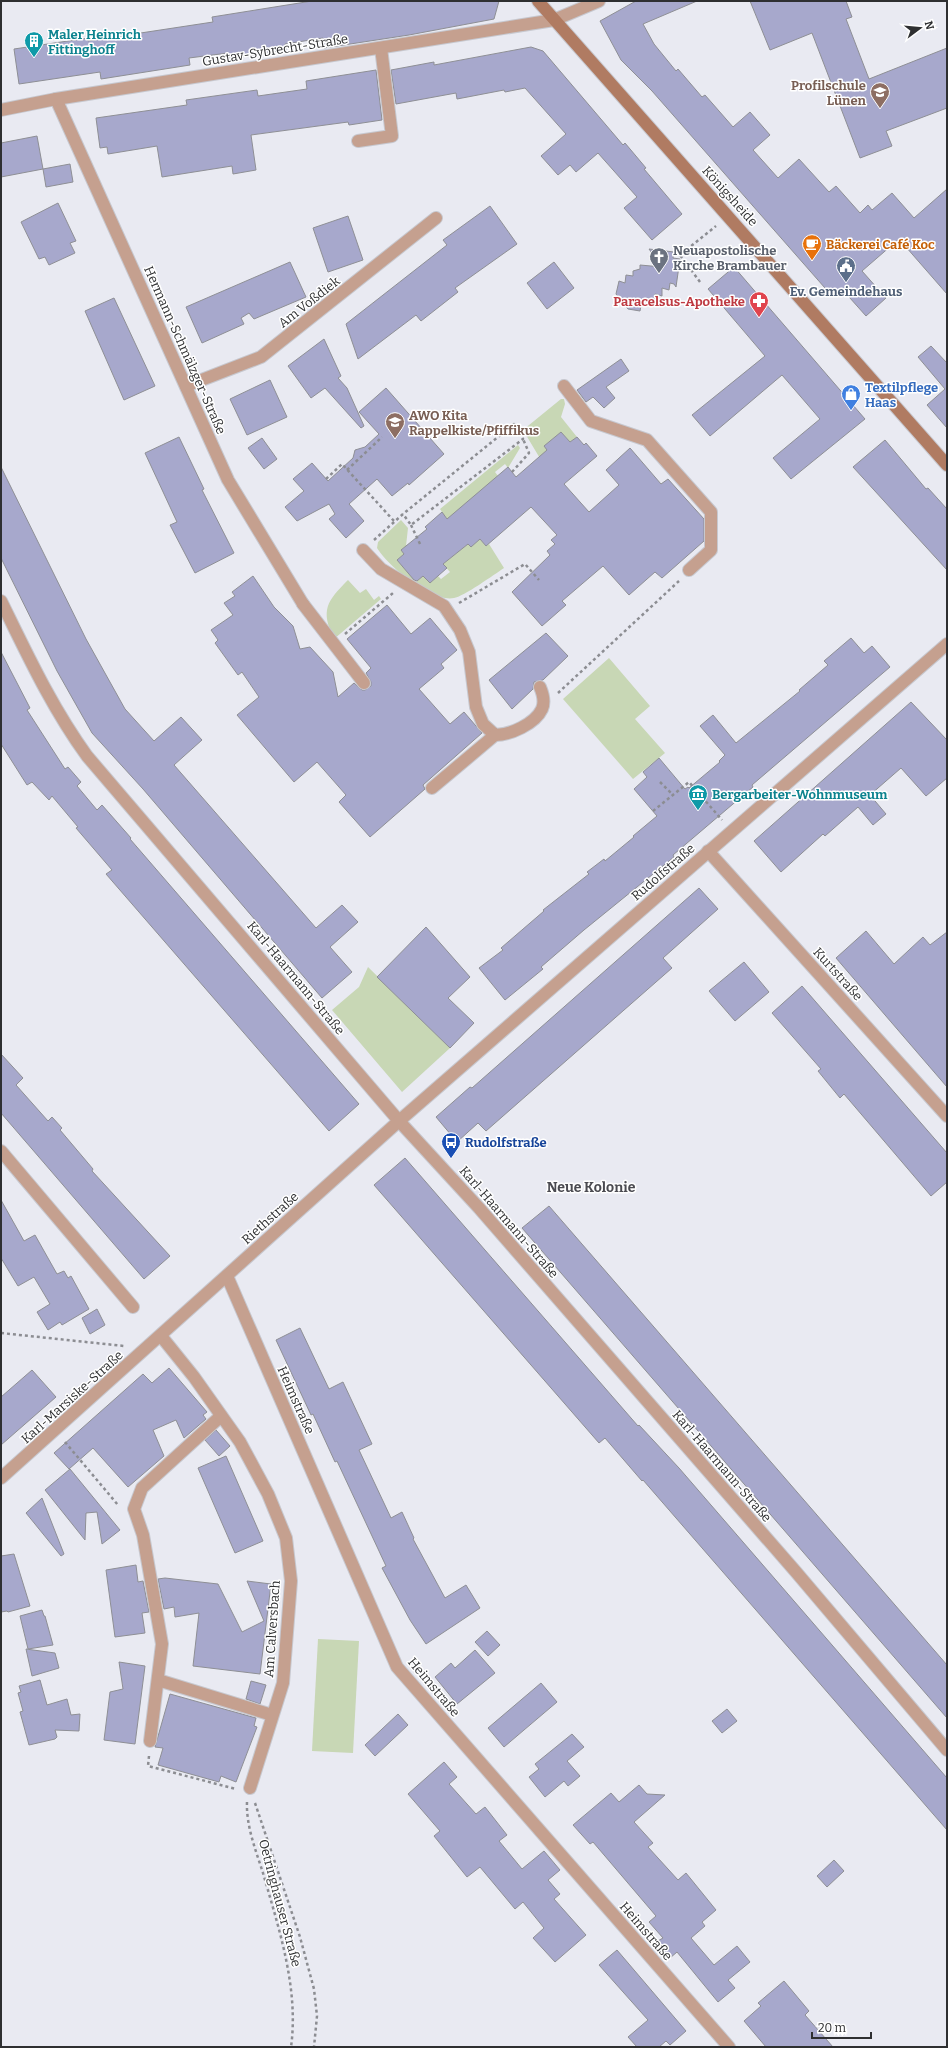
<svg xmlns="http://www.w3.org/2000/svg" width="948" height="2048" font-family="Bitter,serif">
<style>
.green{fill:#c8d7b5}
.building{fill:#a7a8cc;stroke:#8e8f95}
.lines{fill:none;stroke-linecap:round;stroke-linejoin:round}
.lane-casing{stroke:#c7c8cf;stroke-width:14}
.street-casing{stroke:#c7c8cf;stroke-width:14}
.secondary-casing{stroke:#c7c8cf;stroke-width:14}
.path{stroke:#8c8d92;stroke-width:2.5;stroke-dasharray:3 3;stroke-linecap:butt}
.lane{stroke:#c5a08f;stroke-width:12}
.street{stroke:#c5a08f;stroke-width:12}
.secondary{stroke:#b07b62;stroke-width:12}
.labels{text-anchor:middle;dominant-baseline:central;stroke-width:3;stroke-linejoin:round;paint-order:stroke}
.culture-label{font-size:13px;font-weight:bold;fill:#0d838f;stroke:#fff;text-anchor:start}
.street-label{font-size:13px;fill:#2e2f31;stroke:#fff}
.education-label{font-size:13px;font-weight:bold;fill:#785e54;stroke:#fff;text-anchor:end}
.food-label{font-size:13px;font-weight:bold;fill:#c56008;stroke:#fff;text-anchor:start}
.worship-label{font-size:13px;font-weight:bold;fill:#5b616d;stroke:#fff;text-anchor:start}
.service-label{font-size:13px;font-weight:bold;fill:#4e5e75;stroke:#fff}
.health-label{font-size:13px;font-weight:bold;fill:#be3a42;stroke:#fff;text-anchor:end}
.shop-label{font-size:13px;font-weight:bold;fill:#366cbe;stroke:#fff;text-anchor:start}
.transit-label{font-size:13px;font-weight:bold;fill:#164399;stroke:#fff;text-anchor:start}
.neighbourhood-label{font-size:14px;font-weight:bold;fill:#4b4b51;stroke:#fff}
</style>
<rect width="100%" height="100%" fill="#e9eaf2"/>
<g class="green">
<path d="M 561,399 L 564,399 L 565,404 L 561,417 L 577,437 L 570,442 L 561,432 L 545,446 L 554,457 L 544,465 L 523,430 Z"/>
<path d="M 518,445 L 520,448 L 508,468 L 505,464 L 495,472 L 498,476 L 449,522 L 440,509 Z"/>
<path d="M 401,520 L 408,528 L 406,546 L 401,550 L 404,554 L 397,560 L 416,582 L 423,576 L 430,583 L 438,576 L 441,579 L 450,572 L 443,564 L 468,544 L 471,547 L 480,539 L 486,546 L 489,544 L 504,568 C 495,574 463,597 454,598 C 432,603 388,566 377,548 L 378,542 Z"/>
<path d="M 348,580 L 360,593 L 366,589 L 374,600 L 379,596 L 381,599 L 334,639 C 320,610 327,601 348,580 Z"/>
<path d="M 609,658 L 650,706 L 635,719 L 665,753 L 633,779 L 563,699 Z"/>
<path d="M 368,967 L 450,1048 L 402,1092 L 332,1010 L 359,987 Z"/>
<path d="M 318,1639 L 359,1641 L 353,1753 L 312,1751 Z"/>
</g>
<g class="building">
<path d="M 312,1 L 499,1 L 494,19 L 409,35 L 324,48 L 323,38 L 285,44 L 286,50 L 229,59 L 228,53 L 189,58 L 190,65 L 101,79 L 100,72 L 19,84 L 14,49 L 88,38 L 88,41 L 213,22 L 212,17 Z"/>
<path d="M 636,1 L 697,1 L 643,24 L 654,44 L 676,71 L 678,69 L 702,97 L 705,95 L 733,127 L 750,112 L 770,135 L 753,150 L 778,178 L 799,159 L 829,192 L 836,186 L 860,213 L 868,205 L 872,210 L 892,193 L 914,218 L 947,189 L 947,294 L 899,239 L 862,271 L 886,298 L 866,316 L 841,288 L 832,296 L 652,91 L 621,60 L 600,21 Z"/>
<path d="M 750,1 L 846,1 L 852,17 L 846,19 L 869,79 L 947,48 L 947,108 L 886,131 L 892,146 L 860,158 L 812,33 L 770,50 Z"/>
<path d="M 531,47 L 543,51 L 623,145 L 625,143 L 646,168 L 644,169 L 682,214 L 652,240 L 624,208 L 637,197 L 598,153 L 576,172 L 570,165 L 558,175 L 541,156 L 566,134 L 525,88 L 505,92 L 504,90 L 457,99 L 456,93 L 396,104 L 391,70 L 434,62 L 434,65 Z"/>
<path d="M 376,70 L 382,120 L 349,125 L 348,122 L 251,135 L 256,170 L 233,174 L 232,166 L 162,177 L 157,146 L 108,154 L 107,147 L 100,148 L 96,118 L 187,105 L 186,100 L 257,90 L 258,96 L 307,89 L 306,81 Z"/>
<path d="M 37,136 L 43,169 L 1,177 L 1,143 Z"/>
<path d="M 70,164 L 73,182 L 46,187 L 43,169 Z"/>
<path d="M 58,203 L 76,241 L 70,243 L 75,253 L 49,265 L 45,257 L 39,259 L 21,222 Z"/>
<path d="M 490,206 L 517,244 L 455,288 L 458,292 L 421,321 L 416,315 L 358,359 L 346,324 L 447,245 L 443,240 Z"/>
<path d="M 348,216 L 363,260 L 328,272 L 313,228 Z"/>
<path d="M 649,249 L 674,252 L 673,258 L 680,259 L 676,287 L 674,284 L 670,283 L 669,290 L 662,288 L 662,296 L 655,294 L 655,301 L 648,299 L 647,306 L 641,306 L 640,311 L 628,309 L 616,294 L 619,281 L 625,283 L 626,275 L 633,276 L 633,271 L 640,269 L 640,265 L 662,267 Z"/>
<path d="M 290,262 L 306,297 L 254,319 L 249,313 L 241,318 L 244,324 L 202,343 L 186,307 Z"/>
<path d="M 554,262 L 574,288 L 547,309 L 527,283 Z"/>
<path d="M 734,267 L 865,419 L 791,479 L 773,458 L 820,419 L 782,375 L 710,436 L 692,415 L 765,356 L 708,289 Z"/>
<path d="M 114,298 L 155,386 L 124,400 L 85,311 Z"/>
<path d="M 324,339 L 341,376 L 338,378 L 347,388 L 364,426 L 361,428 L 325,388 L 311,398 L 288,366 Z"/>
<path d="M 931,346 L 947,363 L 947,428 L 927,405 L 945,389 L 918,357 Z"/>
<path d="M 621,359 L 629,371 L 606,387 L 615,398 L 604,408 L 593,397 L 586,402 L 577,390 Z"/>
<path d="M 270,380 L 287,417 L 247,435 L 230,399 Z"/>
<path d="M 386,388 L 444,454 L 409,485 L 408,483 L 392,496 L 377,479 L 349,504 L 364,521 L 346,538 L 329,519 L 335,514 L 329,504 L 297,521 L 285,507 L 304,491 L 293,479 L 312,463 L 328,481 L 353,458 L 355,450 L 365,447 L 379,434 L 359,412 Z"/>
<path d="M 561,432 L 570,442 L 577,437 L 584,445 L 586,443 L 597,456 L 564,484 L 589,512 L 619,485 L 606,470 L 630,448 L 661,484 L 668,479 L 704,519 L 704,541 L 662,578 L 655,572 L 629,595 L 603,566 L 562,601 L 566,605 L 542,626 L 512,592 L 550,555 L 547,551 L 555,544 L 551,540 L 557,535 L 531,507 L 486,546 L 480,539 L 471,547 L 468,544 L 443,564 L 447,568 L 430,583 L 423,576 L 417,581 L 414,580 L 397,560 L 404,554 L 401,550 L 427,529 L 425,527 L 442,512 L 447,519 L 508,467 L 516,477 L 547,450 L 544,446 Z"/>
<path d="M 179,437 L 204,489 L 202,490 L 234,553 L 195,573 L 170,525 L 177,522 L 145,453 Z"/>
<path d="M 262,438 L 277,459 L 264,469 L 248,448 Z"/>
<path d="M 885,440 L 926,489 L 928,488 L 947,509 L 947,570 L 853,467 Z"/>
<path d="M 1,467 L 86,639 L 125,709 L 154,741 L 181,717 L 202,740 L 174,765 L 316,928 L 342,905 L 358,922 L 330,947 L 352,972 L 322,998 L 143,789 L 92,733 L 57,671 L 1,558 Z"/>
<path d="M 253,576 L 274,607 L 293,626 L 300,649 L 310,647 L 333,672 L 338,697 L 354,683 L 362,690 L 365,690 L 371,686 L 371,682 L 366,673 L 371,668 L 347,639 L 387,605 L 411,634 L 430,618 L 457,650 L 441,664 L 444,668 L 419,689 L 450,724 L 464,712 L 482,733 L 423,785 L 425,789 L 370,837 L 339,802 L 346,795 L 317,762 L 294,782 L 237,715 L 259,697 L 242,672 L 238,675 L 215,643 L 218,640 L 211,630 L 233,615 L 224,603 L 235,596 L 232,592 Z"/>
<path d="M 546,633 L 568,656 L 543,680 L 534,682 L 533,689 L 512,709 L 489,680 Z"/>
<path d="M 851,638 L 864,653 L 872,646 L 890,667 L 752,785 L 753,787 L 673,855 L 674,857 L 584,930 L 541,967 L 543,969 L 505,1000 L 479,968 L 503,950 L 501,948 L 544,911 L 543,910 L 589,874 L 587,872 L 604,859 L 605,861 L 634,837 L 633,836 L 657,816 L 634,789 L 647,777 L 643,772 L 659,758 L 685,789 L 688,787 L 689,788 L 720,762 L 719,761 L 725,755 L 700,726 L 713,715 L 736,743 L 800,691 L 799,690 L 828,665 L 824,661 Z"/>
<path d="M 1,652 L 30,708 L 27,710 L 65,769 L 68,767 L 81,782 L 77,786 L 97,810 L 102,805 L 131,838 L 130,839 L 359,1104 L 329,1131 L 106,874 L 112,870 L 76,828 L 78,827 L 52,796 L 49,800 L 32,782 L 27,785 L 1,744 Z"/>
<path d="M 911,702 L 947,740 L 947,778 L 926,796 L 901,768 L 870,795 L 886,814 L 873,825 L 858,807 L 825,836 L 823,834 L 781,872 L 754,841 Z"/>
<path d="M 699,888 L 718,909 L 663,958 L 672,968 L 486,1131 L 478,1123 L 457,1142 L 436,1117 L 470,1087 L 472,1088 Z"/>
<path d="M 426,927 L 470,977 L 448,998 L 474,1023 L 450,1048 L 377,977 Z"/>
<path d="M 866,931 L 894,964 L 923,937 L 930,945 L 947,932 L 947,1087 L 836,958 Z"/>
<path d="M 744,962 L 769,992 L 735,1021 L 709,991 Z"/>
<path d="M 802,986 L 947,1153 L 947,1182 L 931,1196 L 844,1094 L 840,1098 L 818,1071 L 821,1069 L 772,1013 Z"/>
<path d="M 1,1054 L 23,1078 L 16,1085 L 48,1121 L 52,1117 L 62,1128 L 60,1130 L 93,1169 L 92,1171 L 170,1256 L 144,1279 L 1,1113 Z"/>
<path d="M 405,1158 L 638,1426 L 639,1425 L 679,1468 L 947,1778 L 947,1830 L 643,1480 L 642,1481 L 605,1438 L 599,1443 L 374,1185 Z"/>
<path d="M 1,1200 L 24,1241 L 35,1235 L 57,1274 L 64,1271 L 68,1278 L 71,1276 L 89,1309 L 62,1325 L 60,1322 L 48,1330 L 37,1312 L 50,1304 L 34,1277 L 18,1286 L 1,1258 Z"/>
<path d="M 549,1206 L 947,1665 L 947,1718 L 522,1228 Z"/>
<path d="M 97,1309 L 105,1325 L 90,1334 L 82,1318 Z"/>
<path d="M 300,1328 L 329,1389 L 343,1382 L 372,1444 L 359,1450 L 391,1518 L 402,1512 L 414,1538 L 413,1539 L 445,1598 L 466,1585 L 480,1608 L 426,1644 L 410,1620 L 382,1568 L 386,1566 L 337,1461 L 335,1462 L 313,1414 L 311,1415 L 276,1340 Z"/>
<path d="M 169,1368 L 207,1412 L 203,1415 L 206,1419 L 184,1438 L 176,1420 L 153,1430 L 164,1456 L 128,1487 L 93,1448 L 69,1469 L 54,1453 L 143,1374 L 152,1383 Z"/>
<path d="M 32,1370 L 56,1397 L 1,1445 L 1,1397 Z"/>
<path d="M 216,1430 L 230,1446 L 219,1456 L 205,1440 Z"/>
<path d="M 226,1456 L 263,1541 L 235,1553 L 198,1468 Z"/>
<path d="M 70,1469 L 120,1530 L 102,1544 L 97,1512 L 86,1513 L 85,1540 L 45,1490 Z"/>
<path d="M 42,1498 L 64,1554 L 61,1556 L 26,1513 Z"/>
<path d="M 14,1554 L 30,1606 L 8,1612 L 7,1611 L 1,1612 L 1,1556 Z"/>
<path d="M 136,1565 L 138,1582 L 143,1581 L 149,1612 L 142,1613 L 145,1633 L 115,1637 L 106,1570 Z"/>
<path d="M 165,1578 L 218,1584 L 242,1632 L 264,1621 L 247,1581 L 271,1584 L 260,1674 L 193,1666 L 199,1613 L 175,1617 L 174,1607 L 164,1609 L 158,1579 Z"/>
<path d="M 42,1610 L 44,1616 L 45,1616 L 53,1645 L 28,1649 L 20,1616 Z"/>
<path d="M 487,1631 L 500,1645 L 488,1656 L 475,1642 Z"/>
<path d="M 26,1649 L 55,1653 L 59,1668 L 32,1676 Z"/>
<path d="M 475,1650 L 495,1673 L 457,1704 L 435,1677 L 451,1663 L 455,1668 Z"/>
<path d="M 119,1662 L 145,1666 L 135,1744 L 104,1740 L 110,1692 L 123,1689 Z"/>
<path d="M 40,1680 L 47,1705 L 67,1699 L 71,1715 L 80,1714 L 79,1731 L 55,1730 L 57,1737 L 55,1739 L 29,1745 L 20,1712 L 23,1711 L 18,1693 L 21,1692 L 19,1686 Z"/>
<path d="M 251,1681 L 266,1685 L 260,1704 L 246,1699 Z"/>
<path d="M 541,1683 L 557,1702 L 504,1747 L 488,1728 Z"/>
<path d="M 170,1694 L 256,1718 L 254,1726 L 257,1727 L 236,1782 L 221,1776 L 219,1782 L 158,1765 L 163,1748 L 155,1747 Z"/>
<path d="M 727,1709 L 737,1721 L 722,1733 L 712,1721 Z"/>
<path d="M 398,1714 L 408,1725 L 375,1756 L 365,1745 Z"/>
<path d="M 572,1734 L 584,1747 L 567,1761 L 580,1776 L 568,1786 L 564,1781 L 545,1797 L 529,1777 L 539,1769 L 535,1764 Z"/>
<path d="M 444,1762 L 457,1777 L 449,1784 L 476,1814 L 485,1807 L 507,1835 L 499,1841 L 522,1869 L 544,1851 L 560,1870 L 548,1880 L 560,1894 L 554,1899 L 586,1935 L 555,1962 L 533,1938 L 544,1928 L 523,1902 L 515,1909 L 480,1867 L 467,1877 L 434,1836 L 440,1831 L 408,1794 Z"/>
<path d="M 639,1785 L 647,1794 L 665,1795 L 634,1822 L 653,1843 L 648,1847 L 678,1880 L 686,1873 L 716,1910 L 702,1922 L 705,1926 L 691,1938 L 714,1965 L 737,1946 L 750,1962 L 728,1980 L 735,1988 L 718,2002 L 677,1952 L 670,1958 L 656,1942 L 663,1938 L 649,1922 L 656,1916 L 593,1842 L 590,1844 L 573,1825 L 611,1793 L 619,1802 Z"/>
<path d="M 834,1860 L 844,1871 L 827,1887 L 817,1876 Z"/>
<path d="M 617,1950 L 686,2031 L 670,2045 L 666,2041 L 659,2047 L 637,2047 L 628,2037 L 648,2020 L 599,1965 Z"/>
<path d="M 784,1981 L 809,2011 L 805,2015 L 833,2047 L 766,2047 L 744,2021 L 761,2006 L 758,2003 Z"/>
</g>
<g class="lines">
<g class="lane-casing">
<g id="lane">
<path d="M 358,141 L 392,136 L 381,48"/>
<path d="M 564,386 L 591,421 L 647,440 L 711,512 L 711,550 L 689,570"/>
<path d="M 363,550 L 381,569 L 444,606 L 460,630 L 469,652 L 476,707 L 483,724 L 495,735 C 510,735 535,724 542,709 C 545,702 543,694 540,687"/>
<path d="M 303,604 L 364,683"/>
<path d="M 432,788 L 495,735"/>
<path d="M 158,1680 L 272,1715"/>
<path d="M 150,1741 L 162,1644 L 143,1535 L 134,1509 L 142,1488 L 221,1416"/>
</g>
</g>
<g class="street-casing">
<g id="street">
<path d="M 56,99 L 228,480 L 303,604"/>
<path d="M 1,110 L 56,99 L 554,20 L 599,1"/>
<path d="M 186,386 L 261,357 L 436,218"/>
<path d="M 1,601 C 27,654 52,708 87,756 L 399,1121 L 479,1208 L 796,1572 L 947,1750"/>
<path d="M 708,851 L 947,1116"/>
<path d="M 1,1151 L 133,1307"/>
<path d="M 227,1276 L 397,1667 L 729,2047"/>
<path d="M 161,1336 L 194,1377 L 240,1442 L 268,1494 L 286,1538 L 291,1581 L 283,1683 L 250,1788"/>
<path d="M 1,1478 L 399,1121 L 947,644"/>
</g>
</g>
<g class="secondary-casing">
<path id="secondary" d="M 538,1 L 947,465"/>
</g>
<g class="path">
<path d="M 700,282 L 680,255 L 716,226"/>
<path d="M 347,470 L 382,437"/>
<path d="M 512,472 L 529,453 L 523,439"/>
<path d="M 326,479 L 342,464 L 394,521"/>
<path d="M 411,525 L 421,546"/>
<path d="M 374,540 L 403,514 L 514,424 L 523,439 L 411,525 L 403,514"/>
<path d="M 459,603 L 525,564 L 539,580"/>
<path d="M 345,634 L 393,593"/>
<path d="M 558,693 L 679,581"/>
<path d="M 660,782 L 673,795"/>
<path d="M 653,811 L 689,782 L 722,820"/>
<path d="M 1,1333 L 124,1346"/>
<path d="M 65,1442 L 118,1505"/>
<path d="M 149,1756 L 148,1766 L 236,1789"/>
<path d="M 247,1802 C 246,1826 256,1851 263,1873 C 279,1929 299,1989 291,2047"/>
<path d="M 255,1803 L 300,1937 L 314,1989 L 317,2016 L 314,2047"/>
</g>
<use href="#lane" class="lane"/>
<use href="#street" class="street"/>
<use href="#secondary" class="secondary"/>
</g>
<defs>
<g id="building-pin" transform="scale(1)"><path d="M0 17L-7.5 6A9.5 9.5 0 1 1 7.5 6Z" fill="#0f9aa8" stroke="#fff"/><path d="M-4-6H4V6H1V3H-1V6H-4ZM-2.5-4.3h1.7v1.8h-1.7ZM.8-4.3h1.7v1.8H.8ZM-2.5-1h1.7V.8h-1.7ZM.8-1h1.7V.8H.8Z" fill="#fff"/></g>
<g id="school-pin" transform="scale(1)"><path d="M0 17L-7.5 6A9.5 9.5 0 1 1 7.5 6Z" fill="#8d6e63" stroke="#fff"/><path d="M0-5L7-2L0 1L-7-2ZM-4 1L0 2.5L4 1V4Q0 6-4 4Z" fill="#fff"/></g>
<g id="cafe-pin" transform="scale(1)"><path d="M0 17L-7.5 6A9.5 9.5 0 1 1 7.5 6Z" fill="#e8710a" stroke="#fff"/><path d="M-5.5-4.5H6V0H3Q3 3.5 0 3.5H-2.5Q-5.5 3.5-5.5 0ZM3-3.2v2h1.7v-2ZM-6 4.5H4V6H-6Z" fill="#fff"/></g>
<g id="church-pin" transform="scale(1)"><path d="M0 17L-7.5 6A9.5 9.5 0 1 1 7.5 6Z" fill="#6b7280" stroke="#fff"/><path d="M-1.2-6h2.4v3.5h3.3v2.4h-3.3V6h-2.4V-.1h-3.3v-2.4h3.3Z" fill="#fff"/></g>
<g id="civic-pin" transform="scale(1)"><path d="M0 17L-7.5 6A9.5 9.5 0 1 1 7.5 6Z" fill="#5c6f8a" stroke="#fff"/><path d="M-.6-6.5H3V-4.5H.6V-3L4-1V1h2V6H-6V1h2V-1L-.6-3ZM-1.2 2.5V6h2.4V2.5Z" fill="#fff"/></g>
<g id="pharmacy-pin" transform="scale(1)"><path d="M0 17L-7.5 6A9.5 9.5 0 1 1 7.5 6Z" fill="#e0444e" stroke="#fff"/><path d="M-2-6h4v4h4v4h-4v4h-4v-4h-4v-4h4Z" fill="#fff"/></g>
<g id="shop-pin" transform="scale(1)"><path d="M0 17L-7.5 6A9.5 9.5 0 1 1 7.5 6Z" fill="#3f7fe0" stroke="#fff"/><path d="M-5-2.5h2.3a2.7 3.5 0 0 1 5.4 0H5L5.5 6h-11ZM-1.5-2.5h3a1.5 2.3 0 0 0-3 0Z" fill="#fff"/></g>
<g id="museum-pin" transform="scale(1)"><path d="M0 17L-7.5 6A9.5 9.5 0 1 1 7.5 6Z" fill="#0f9aa8" stroke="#fff"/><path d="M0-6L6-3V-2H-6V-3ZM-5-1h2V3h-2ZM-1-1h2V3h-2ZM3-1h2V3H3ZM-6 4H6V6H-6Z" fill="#fff"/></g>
<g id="bus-pin" transform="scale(1)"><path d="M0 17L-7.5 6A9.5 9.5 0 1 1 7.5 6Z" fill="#1a4fb4" stroke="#fff"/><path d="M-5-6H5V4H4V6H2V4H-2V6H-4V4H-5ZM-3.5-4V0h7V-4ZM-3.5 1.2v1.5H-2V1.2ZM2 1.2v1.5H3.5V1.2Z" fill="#fff"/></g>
</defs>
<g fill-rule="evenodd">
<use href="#building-pin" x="34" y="41"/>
<use href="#school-pin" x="880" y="92"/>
<use href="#cafe-pin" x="812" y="244"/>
<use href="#church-pin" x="659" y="257"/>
<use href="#civic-pin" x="846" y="266"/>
<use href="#pharmacy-pin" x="759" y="301"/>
<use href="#shop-pin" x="851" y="394"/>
<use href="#school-pin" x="395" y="422"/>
<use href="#museum-pin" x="698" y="794"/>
<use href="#bus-pin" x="451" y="1142"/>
</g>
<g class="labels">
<g class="culture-label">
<text x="48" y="34">Maler Heinrich<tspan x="48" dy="15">Fittinghoff</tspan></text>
<text x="712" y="794">Bergarbeiter-Wohnmuseum</text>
</g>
<g class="street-label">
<text transform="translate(275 50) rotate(-9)">Gustav-Sybrecht-Straße</text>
<text transform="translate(730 196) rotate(48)">Königsheide</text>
<text transform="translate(309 302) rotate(-38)">Am Voßdiek</text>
<text transform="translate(185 350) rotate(66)">Hermann-Schmälzger-Straße</text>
<text transform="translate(663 872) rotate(-41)">Rudolfstraße</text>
<text transform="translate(838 974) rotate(48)">Kurtstraße</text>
<text transform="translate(296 978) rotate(50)">Karl-Haarmann-Straße</text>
<text transform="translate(270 1218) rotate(-42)">Riethstraße</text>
<text transform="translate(509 1222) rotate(49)">Karl-Haarmann-Straße</text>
<text transform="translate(72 1397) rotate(-42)">Karl-Marsiske-Straße</text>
<text transform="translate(296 1400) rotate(66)">Heimstraße</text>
<text transform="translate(722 1466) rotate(49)">Karl-Haarmann-Straße</text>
<text transform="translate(272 1629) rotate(-86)">Am Calversbach</text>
<text transform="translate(434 1687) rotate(50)">Heimstraße</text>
<text transform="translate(280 1903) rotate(75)">Oetringhauser Straße</text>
<text transform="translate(646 1931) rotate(49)">Heimstraße</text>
</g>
<g class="education-label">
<text x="866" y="85">Profilschule<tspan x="866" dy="15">Lünen</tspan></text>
<text x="409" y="415" text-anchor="start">AWO Kita<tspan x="409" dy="15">Rappelkiste/Pfiffikus</tspan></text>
</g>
<g class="food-label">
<text x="826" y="244">Bäckerei Café Koc</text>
</g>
<g class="worship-label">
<text x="673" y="250">Neuapostolische<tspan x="673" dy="15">Kirche Brambauer</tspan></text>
</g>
<g class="service-label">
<text x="846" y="291">Ev. Gemeindehaus</text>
</g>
<g class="health-label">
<text x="745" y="301">Paracelsus-Apotheke</text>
</g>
<g class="shop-label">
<text x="865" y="387">Textilpflege<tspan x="865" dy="15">Haas</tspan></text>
</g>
<g class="transit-label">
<text x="465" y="1142">Rudolfstraße</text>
</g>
<g class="neighbourhood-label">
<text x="591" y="1187">Neue Kolonie</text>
</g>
</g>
<rect width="948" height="2048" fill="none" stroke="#2e2f31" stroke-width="4"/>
<g transform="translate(920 28) rotate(74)" stroke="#ffffff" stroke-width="3" paint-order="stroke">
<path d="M0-3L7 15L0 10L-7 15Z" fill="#2e2f31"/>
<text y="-6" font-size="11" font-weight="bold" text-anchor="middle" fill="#2e2f31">N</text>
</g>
<path d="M812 2032v6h59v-6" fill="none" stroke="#2e2f31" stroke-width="2"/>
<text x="818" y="2032" font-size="12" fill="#2e2f31" stroke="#ffffff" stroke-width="3" paint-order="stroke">20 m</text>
</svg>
